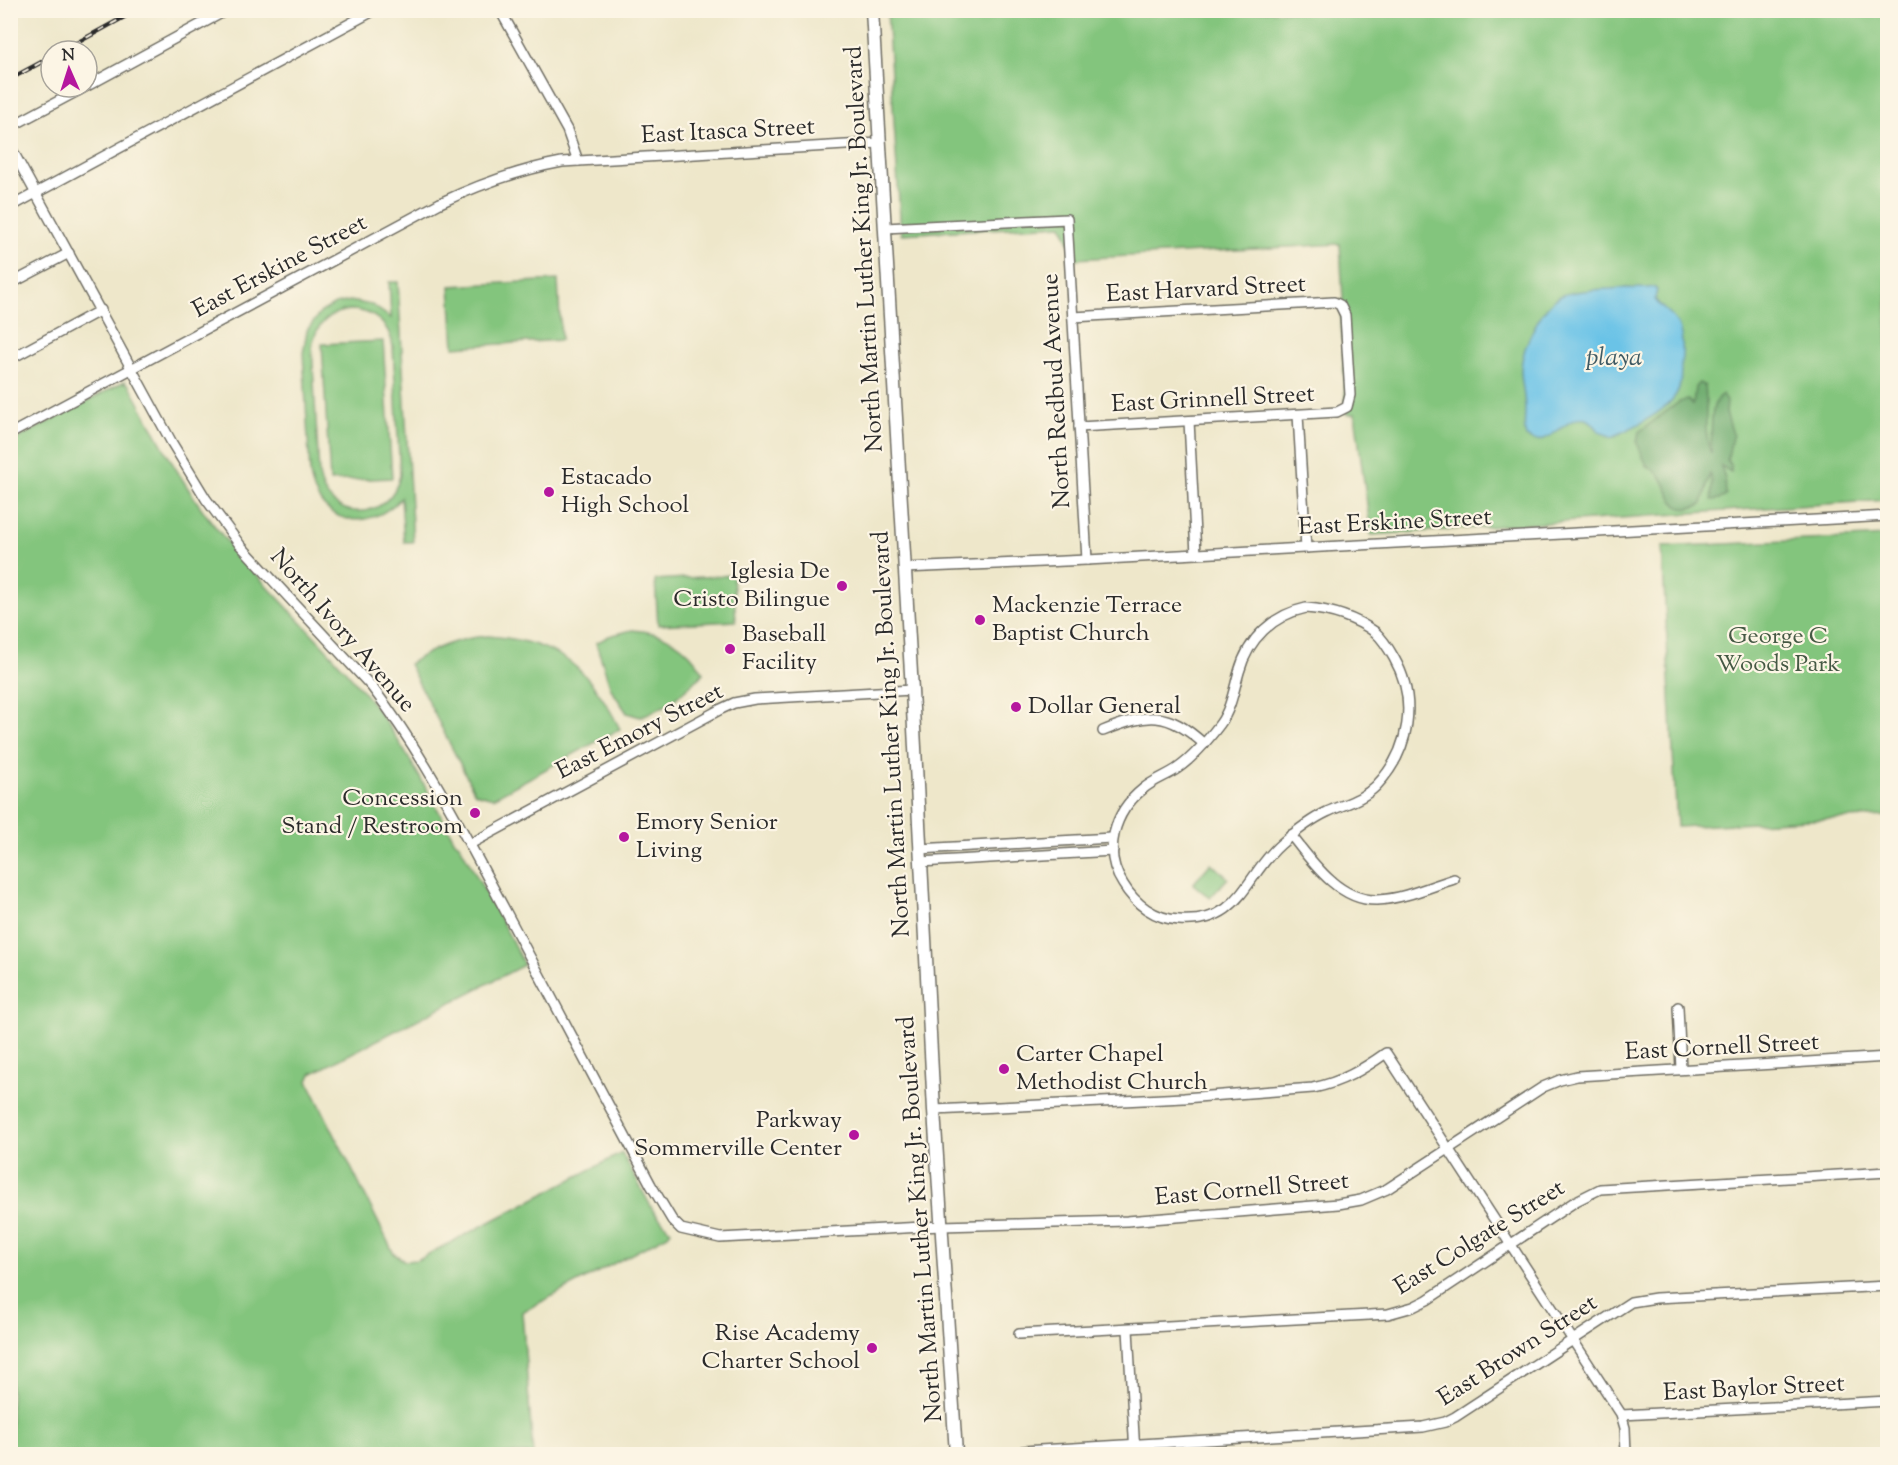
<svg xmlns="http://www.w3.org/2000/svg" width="1898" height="1465" font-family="'Sorts Mill Goudy',serif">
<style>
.green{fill:#83c57d;stroke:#577854;stroke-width:1.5;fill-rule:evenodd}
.forest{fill:#6aaa6c;stroke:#4a6a4c;stroke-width:1.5}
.water{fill:#6ac3e7;stroke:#4a7789;stroke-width:1.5}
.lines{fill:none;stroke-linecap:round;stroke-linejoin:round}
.minor-casing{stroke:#6f6d63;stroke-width:12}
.major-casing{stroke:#6f6d63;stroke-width:15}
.minor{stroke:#fff;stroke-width:9}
.major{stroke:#fff;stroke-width:12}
.rail-casing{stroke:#2b2b2b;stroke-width:4.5}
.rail{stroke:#fcf5e5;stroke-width:2;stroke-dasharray:7;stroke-linecap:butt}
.poi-dot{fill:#b5179e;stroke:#fcf5e5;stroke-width:2}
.labels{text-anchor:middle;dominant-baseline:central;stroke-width:4.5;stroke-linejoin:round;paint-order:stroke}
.street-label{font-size:24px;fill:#2b2b2b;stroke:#fcf5e5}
.poi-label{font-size:24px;fill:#2b2b2b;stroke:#fcf5e5;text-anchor:start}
.park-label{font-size:24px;fill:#455944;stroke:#fcf5e5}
.water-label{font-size:26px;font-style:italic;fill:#3e5963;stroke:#fcf5e5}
</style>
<rect width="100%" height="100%" fill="#fcf5e5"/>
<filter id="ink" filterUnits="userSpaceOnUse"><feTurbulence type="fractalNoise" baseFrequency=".0167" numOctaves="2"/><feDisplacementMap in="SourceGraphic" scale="12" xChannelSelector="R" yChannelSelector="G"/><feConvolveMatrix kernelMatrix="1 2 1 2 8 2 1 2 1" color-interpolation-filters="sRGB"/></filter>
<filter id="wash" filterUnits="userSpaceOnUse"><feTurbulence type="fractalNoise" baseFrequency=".008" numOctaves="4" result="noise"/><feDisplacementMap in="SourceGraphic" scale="24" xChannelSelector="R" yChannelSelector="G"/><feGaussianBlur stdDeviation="1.35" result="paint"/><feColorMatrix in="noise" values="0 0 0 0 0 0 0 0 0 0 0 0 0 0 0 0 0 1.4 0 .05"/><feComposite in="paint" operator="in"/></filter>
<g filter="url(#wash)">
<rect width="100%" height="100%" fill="#eee7ca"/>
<g class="green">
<path d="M 887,11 L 1887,11 L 1887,500 L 1371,535 L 1355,414 L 1346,414 L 1340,301 L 1343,300 L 1340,244 L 1076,259 L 1062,225 L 901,234 Z"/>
<path d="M 558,280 L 561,340 L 454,347 L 450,286 Z"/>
<path d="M 389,282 L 398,282 L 413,542 L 404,542 L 401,498 C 369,534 317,525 310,474 L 303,353 L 307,330 L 321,312 L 335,304 L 350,301 L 372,305 L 391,318 ZM 350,310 C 373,310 390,324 393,347 L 400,475 C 390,524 326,523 319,474 L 312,346 C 316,325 329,312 350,310 Z"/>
<path d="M 383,341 L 392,478 L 330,481 L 322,344 Z"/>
<path d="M 125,381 L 124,383 L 127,383 L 130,386 C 154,430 177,475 207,516 C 257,583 322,637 373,704 C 405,747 429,794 455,841 L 459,844 L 510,937 L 524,965 L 311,1074 L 308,1081 L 394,1254 L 405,1261 L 417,1260 L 622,1153 L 654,1212 L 671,1231 L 668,1235 L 522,1312 L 533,1454 L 11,1454 L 11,442 Z"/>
<path d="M 1887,536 L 1887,816 L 1677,827 L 1662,547 Z"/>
<path d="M 733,575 L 736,621 L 658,625 L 655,580 Z"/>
<path d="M 632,630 C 666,632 686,644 704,673 L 669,704 L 640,717 L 627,713 L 611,689 L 596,643 L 609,636 Z"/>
<path d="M 488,636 C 558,641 590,668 620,729 L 493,798 L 475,793 L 409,664 C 434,647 459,638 488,636 Z"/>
<path d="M 1211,863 L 1228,878 L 1210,898 L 1193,884 Z"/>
</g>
<path class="forest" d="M 1699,383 L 1705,386 C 1708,410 1702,429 1711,453 C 1713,438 1707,401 1723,394 L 1727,402 L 1726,413 L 1733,434 C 1730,442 1730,451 1727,460 L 1731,466 L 1731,472 L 1721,466 L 1725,479 L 1726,496 L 1720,499 L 1712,500 C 1710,491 1714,482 1710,474 L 1702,504 C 1662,523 1676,477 1647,466 L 1637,443 L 1639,432 L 1679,402 L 1688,400 L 1693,405 L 1695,387 Z"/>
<path class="water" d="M 1654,287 L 1657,290 L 1655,299 C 1661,309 1671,313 1677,323 C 1683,335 1683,352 1681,365 C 1681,372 1681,381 1679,388 C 1672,410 1632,428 1612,437 C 1609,435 1602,434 1599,431 C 1595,427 1593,421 1586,419 C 1564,414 1550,451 1526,437 C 1523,427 1525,420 1525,410 C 1525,396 1521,383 1521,369 C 1522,347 1542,303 1563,295 C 1581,289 1608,289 1627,288 C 1637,288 1644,289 1654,287 Z"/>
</g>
<g filter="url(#ink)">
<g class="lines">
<g class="minor-casing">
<g id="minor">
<path d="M 500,10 L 567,130 L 578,161"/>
<path d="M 87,86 L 227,10"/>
<path d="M 10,127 L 85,87"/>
<path d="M 10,146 L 172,443 L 206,499 L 240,545 L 372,687 C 425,756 464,834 505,910 C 554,1002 602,1093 651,1185 L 672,1220 L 681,1229 L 720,1238 L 941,1226 L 1127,1221 L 1338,1204 L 1361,1200 L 1387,1189 L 1543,1087 L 1560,1080 L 1577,1076 L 1888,1057"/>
<path d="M 10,207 L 375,10"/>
<path d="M 885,228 L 1067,219 L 1087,560"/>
<path d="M 10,284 L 69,253"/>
<path d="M 1073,317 L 1334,302 L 1340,305 L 1345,315 L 1350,395 L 1347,407 L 1337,412 L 1079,427"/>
<path d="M 10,359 L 101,310"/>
<path d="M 1298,415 L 1306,548"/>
<path d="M 1189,421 L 1196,554"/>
<path d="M 10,434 L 440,203 C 480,184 519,170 562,162 L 879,143"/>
<path d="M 904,568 L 1087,560 L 1888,516"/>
<path d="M 1306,608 C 1331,610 1354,617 1375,632 C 1383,639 1389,649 1394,658 C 1418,700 1410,751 1376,786 C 1362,800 1344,804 1327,812 C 1310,820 1295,832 1281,844 C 1244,876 1242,924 1179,920 C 1155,919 1135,904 1123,884 C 1102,852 1114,812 1143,789 C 1153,780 1167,776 1178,768 C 1195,756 1208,740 1220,724 C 1231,709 1234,689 1239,672 C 1248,639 1273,615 1306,608 Z"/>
<path d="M 1103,731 C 1148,713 1167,710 1204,744"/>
<path d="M 1291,835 C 1312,862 1339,901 1377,900 C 1403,899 1429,887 1454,879"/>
<path d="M 470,844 L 721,709 L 734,703 L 755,699 L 912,690"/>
<path d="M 919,849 L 1112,838"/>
<path d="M 920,862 L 1113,851"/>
<path d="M 1678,1007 L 1681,1069"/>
<path d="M 934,1110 L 1184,1098 L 1313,1088 C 1342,1082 1362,1070 1386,1053 L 1621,1414 L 1625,1428 L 1626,1454"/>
<path d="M 1128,1329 L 1135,1454"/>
<path d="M 1019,1334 L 1388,1314 L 1413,1307 L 1427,1300 L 1576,1201 L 1600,1189 L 1888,1172"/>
<path d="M 1622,1415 L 1888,1401"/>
<path d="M 1023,1451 L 1423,1427 L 1445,1422 L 1455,1417 L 1631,1302 L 1656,1298 L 1888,1286"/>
</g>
</g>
<g class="major-casing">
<path id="major" d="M 872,10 L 912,690 L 934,1110 L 956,1454"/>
</g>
<use href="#minor" class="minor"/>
<use href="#major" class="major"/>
<g class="rail-casing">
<g id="rail">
<path d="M 62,51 L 137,10"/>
<path d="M 10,79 L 51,57"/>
</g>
</g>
<use href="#rail" class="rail"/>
</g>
</g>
<g class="poi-dot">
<circle cx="549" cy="492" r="6"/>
<circle cx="842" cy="586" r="6"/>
<circle cx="980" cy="620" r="6"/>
<circle cx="730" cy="649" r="6"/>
<circle cx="1016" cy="707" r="6"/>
<circle cx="475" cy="813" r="6"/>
<circle cx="624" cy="837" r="6"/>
<circle cx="1004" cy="1069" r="6"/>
<circle cx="854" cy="1135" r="6"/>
<circle cx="872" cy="1348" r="6"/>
</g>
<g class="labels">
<g class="street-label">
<text transform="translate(728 132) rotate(-3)">East Itasca Street</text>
<text transform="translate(865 249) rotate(-93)">North Martin Luther King Jr. Boulevard</text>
<text transform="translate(280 267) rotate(-28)">East Erskine Street</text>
<text transform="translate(1206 290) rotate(-3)">East Harvard Street</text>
<text transform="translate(1057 391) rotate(-93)">North Redbud Avenue</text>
<text transform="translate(1213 400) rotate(-3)">East Grinnell Street</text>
<text transform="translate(1395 523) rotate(-3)">East Erskine Street</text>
<text transform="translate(342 631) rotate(49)">North Ivory Avenue</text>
<text transform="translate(640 732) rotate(-27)">East Emory Street</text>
<text transform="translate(892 734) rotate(-93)">North Martin Luther King Jr. Boulevard</text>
<text transform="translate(1722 1048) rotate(-3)">East Cornell Street</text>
<text transform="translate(1252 1190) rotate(-5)">East Cornell Street</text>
<text transform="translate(921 1219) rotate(-94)">North Martin Luther King Jr. Boulevard</text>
<text transform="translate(1480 1238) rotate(-32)">East Colgate Street</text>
<text transform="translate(1518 1351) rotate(-33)">East Brown Street</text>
<text transform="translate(1754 1389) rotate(-3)">East Baylor Street</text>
</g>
<g class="poi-label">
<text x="561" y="478">Estacado<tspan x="561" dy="28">High School</tspan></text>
<text x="830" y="572" text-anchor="end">Iglesia De<tspan x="830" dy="28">Cristo Bilingue</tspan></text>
<text x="992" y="606">Mackenzie Terrace<tspan x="992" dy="28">Baptist Church</tspan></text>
<text x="742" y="635">Baseball<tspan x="742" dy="28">Facility</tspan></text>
<text x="1028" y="707">Dollar General</text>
<text x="463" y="799" text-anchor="end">Concession<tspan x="463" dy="28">Stand / Restroom</tspan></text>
<text x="636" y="823">Emory Senior<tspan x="636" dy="28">Living</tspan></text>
<text x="1016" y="1055">Carter Chapel<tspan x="1016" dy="28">Methodist Church</tspan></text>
<text x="842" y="1121" text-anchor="end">Parkway<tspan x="842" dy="28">Sommerville Center</tspan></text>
<text x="860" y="1334" text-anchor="end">Rise Academy<tspan x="860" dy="28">Charter School</tspan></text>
</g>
<g class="park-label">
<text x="1778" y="637">George C<tspan x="1778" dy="28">Woods Park</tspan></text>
</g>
<g class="water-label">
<text x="1614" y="358">playa</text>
</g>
</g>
<rect width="1898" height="1465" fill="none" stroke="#fcf5e5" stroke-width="36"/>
<g transform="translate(69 69) rotate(357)"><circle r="28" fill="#fcf5e5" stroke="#a8a49b" stroke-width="1.5"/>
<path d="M0-4.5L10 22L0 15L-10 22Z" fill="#b5179e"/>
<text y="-9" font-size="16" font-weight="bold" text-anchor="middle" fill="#2b2b2b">N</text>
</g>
</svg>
